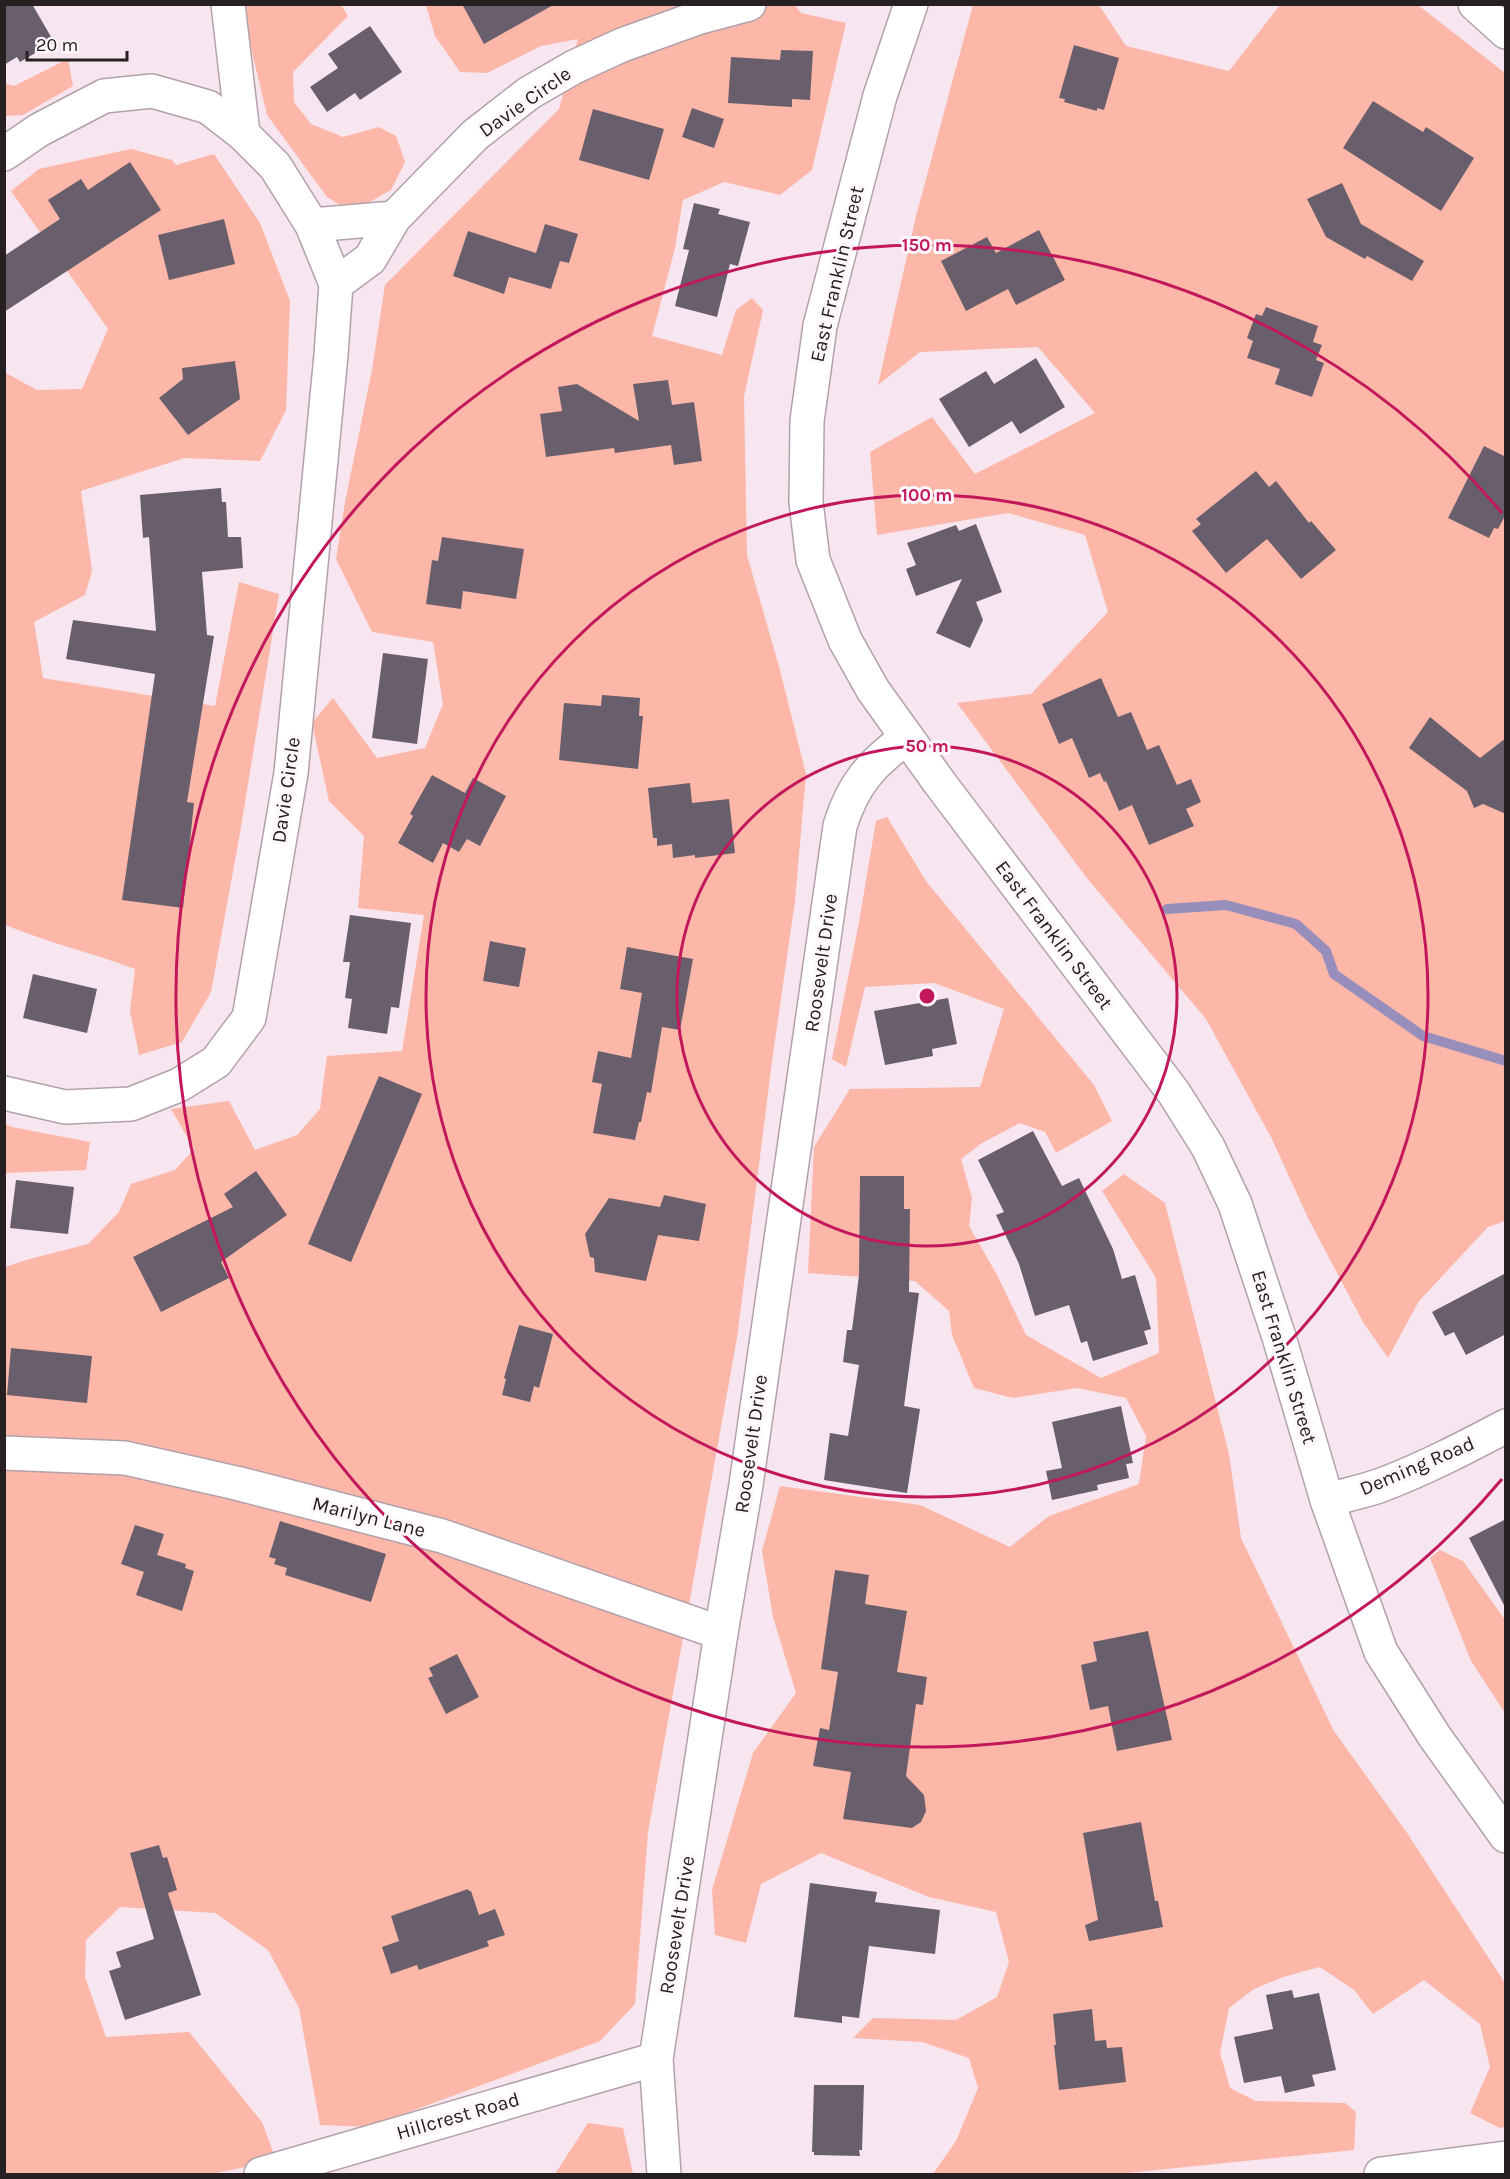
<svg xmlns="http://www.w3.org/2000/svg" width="1510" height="2179" font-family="Karla,sans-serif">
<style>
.green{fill:#fcb7a8}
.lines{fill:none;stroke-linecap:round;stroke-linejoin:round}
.stream{stroke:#978ebc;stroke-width:10}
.building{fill:#695f6c}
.minor-casing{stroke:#b2a1ab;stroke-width:36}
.major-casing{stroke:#b2a1ab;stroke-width:36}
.minor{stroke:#fff;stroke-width:33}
.major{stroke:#fff;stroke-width:33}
.ring{fill:none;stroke:#c2185b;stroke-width:3}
.labels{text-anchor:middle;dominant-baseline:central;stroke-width:6;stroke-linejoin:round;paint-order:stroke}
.street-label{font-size:20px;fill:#262023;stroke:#fdf6fa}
.centre{fill:#c2185b;stroke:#fdf6fa;stroke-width:3}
.ring-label{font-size:18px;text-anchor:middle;font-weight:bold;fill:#c2185b;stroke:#fdf6fa;stroke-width:6;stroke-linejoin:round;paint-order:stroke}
</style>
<rect width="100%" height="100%" fill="#f7e5ef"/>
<g class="green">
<path d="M 794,4 L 801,13 L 846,23 L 812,170 L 780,195 L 724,182 L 683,200 L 675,248 L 652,336 L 722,355 L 736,310 L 752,298 L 763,310 L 744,396 L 747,555 L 780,670 L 806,774 L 795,901 L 773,1054 L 737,1338 L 648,1832 L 635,2004 L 600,2041 L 369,2127 L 320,2125 L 299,2008 L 268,1950 L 215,1913 L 120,1907 L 86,1940 L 85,1977 L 106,2037 L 189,2032 L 262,2122 L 276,2160 L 212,2174 L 5,2174 L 5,1267 L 26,1260 L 88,1244 L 119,1212 L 131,1184 L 175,1170 L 194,1149 L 171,1109 L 229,1101 L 255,1150 L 297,1135 L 320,1109 L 327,1056 L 402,1051 L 424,915 L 358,908 L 364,836 L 329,801 L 312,723 L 333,698 L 377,758 L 425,748 L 443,704 L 433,642 L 372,632 L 336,559 L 345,502 L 372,370 L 385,285 L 559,109 L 578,39 L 541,46 L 487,73 L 460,72 L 435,36 L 426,5 Z"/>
<path d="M 246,5 L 341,5 L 348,16 L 293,72 L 294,102 L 311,124 L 343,137 L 379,127 L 396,136 L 405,162 L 391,190 L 352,212 L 327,197 L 267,115 L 251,48 Z"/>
<path d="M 973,5 L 1099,5 L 1126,46 L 1229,71 L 1280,5 L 1418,5 L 1505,73 L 1505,1221 L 1488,1227 L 1419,1301 L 1388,1358 L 1363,1322 L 1308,1218 L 1272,1139 L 1206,1019 L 1086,877 L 957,703 L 1031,694 L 1108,612 L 1085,535 L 1008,513 L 877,535 L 870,452 L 932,417 L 975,474 L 1095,413 L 1038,347 L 920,352 L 878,385 L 916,216 Z"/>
<path d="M 68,59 L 73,86 L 23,115 L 5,116 L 5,83 L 14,86 Z"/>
<path d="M 131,149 L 172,160 L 176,165 L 214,154 L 260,223 L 290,301 L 286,410 L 260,461 L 184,458 L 81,491 L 92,571 L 85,595 L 34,622 L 43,678 L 215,706 L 239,582 L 279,594 L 240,833 L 211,992 L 182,1042 L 139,1055 L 130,1011 L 135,969 C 92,953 47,942 5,925 L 4,372 L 37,390 L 82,389 L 108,329 L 11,191 L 39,169 Z"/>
<path d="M 887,817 L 926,881 L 1094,1085 L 1112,1121 L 1056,1153 L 1045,1132 L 1020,1123 L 982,1143 L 961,1159 L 972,1198 L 969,1226 L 997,1275 L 1026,1335 L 1101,1378 L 1159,1353 L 1156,1278 L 1102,1191 L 1124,1174 L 1165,1203 L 1229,1454 L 1241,1538 L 1334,1731 L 1407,1833 L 1505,1983 L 1505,2127 L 1500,2128 L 1470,2113 L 1490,2067 L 1480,2024 L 1424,1980 L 1373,2014 L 1354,1990 L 1320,1967 L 1283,1977 L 1254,1989 L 1229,2008 L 1220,2053 L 1230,2088 L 1256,2101 L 1345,2103 L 1356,2112 L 1354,2150 L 1117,2174 L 933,2174 L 956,2141 L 978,2088 L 969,2058 L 922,2042 L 853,2038 L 873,2018 L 956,2020 L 997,1997 L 1009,1962 L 996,1912 L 929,1897 L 821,1853 L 761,1884 L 746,1943 L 715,1935 L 712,1890 L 753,1753 L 796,1693 L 773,1617 L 762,1551 L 780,1486 L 920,1505 L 1010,1547 L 1049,1516 L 1139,1484 L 1146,1436 L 1126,1398 L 1077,1388 L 1013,1398 L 974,1388 L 952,1335 L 949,1311 L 915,1281 L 808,1273 L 814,1147 L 850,1089 L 980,1087 L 1004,1009 L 934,983 L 865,987 L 846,1067 L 832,1059 L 859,922 L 876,821 Z"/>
<path d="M 5,1124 L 12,1127 L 90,1142 L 86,1170 L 5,1173 Z"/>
<path d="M 1440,1550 L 1463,1561 L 1505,1620 L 1505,1713 L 1471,1661 L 1430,1558 Z"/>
<path d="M 588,2123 L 623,2128 L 633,2174 L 555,2174 Z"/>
</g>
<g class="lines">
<path class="stream" d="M 1167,909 L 1226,905 L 1296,924 L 1326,951 L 1334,974 L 1423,1036 L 1506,1061"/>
</g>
<g class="building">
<path d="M 4,4 L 32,4 L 54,42 L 20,62 L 17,57 L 4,65 Z"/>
<path d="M 462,4 L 555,4 L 484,44 Z"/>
<path d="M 370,26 L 402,72 L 360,100 L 355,93 L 327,112 L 310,87 L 338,68 L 328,54 Z"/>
<path d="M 1074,45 L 1119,58 L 1104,110 L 1097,108 L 1097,111 L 1064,102 L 1065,99 L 1059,98 Z"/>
<path d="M 781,50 L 813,51 L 810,100 L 792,99 L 792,107 L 728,103 L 731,57 L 780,60 Z"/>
<path d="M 1373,101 L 1423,132 L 1426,127 L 1474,158 L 1441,211 L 1343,148 Z"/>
<path d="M 692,108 L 724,119 L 714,148 L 682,137 Z"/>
<path d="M 593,109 L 664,129 L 649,180 L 579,160 Z"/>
<path d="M 130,162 L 161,210 L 4,312 L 4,256 L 60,219 L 48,200 L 81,179 L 88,190 Z"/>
<path d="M 1342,183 L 1361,224 L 1424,261 L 1412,281 L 1367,256 L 1365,259 L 1326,237 L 1307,199 Z"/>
<path d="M 694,203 L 720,209 L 718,214 L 750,222 L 738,266 L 730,264 L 717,317 L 675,306 L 689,250 L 683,249 Z"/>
<path d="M 224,219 L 235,264 L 169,280 L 158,235 Z"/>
<path d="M 545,224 L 578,234 L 569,263 L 560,261 L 551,289 L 509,277 L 504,294 L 453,276 L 468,231 L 536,253 Z"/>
<path d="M 1039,230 L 1065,280 L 1016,305 L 1008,289 L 966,311 L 941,261 L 987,237 L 996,253 Z"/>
<path d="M 1266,307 L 1318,326 L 1313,342 L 1322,345 L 1316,360 L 1324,363 L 1312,397 L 1275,384 L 1280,369 L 1247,358 L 1253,341 L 1247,338 L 1256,314 L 1262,316 Z"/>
<path d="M 1036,358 L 1065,407 L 1020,434 L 1012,421 L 969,447 L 939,399 L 986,371 L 994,384 Z"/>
<path d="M 235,361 L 240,399 L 188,435 L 159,398 L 183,379 L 182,368 Z"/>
<path d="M 668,380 L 672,405 L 694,402 L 702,461 L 674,465 L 671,445 L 615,453 L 614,448 L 546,457 L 540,414 L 562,411 L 558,387 L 577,384 L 639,421 L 633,384 Z"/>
<path d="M 1484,446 L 1506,457 L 1506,514 L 1498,529 L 1494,528 L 1489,538 L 1448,518 Z"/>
<path d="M 1256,471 L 1269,487 L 1276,481 L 1309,523 L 1311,521 L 1336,550 L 1301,579 L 1267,539 L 1226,573 L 1192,531 L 1201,524 L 1196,519 Z"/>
<path d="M 221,488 L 222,502 L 226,502 L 228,537 L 241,537 L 243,568 L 202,572 L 207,635 L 214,636 L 187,802 L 194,803 L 183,908 L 122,900 L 155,674 L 66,659 L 73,620 L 156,631 L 149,537 L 143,538 L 140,495 Z"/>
<path d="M 976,524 L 1002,592 L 976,602 L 983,620 L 970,648 L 936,633 L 962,579 L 916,596 L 906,569 L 916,565 L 907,543 L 956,525 L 959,531 Z"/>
<path d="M 442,537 L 524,549 L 516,599 L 463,591 L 461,609 L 426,604 L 432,560 L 438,561 Z"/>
<path d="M 383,653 L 428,659 L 417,744 L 372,738 Z"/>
<path d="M 1101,678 L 1118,717 L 1131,712 L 1147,750 L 1159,745 L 1177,785 L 1191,779 L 1201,802 L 1186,809 L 1194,826 L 1149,845 L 1132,805 L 1119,811 L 1106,781 L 1104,782 L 1100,773 L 1089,778 L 1072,738 L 1059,744 L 1042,704 Z"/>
<path d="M 602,695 L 640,698 L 639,716 L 643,716 L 638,769 L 559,760 L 564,703 L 601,706 Z"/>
<path d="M 1430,717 L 1480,758 L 1506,738 L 1506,814 L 1483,804 L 1474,808 L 1467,791 L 1409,748 Z"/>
<path d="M 432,775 L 465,793 L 473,778 L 506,796 L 480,846 L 467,839 L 459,852 L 443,843 L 433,863 L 398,843 L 413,816 L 410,814 Z"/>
<path d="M 690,783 L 692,803 L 729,799 L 735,853 L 695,858 L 695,855 L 673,858 L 672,844 L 657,846 L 657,838 L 653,838 L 648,788 Z"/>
<path d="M 350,915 L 411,923 L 399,1008 L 391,1007 L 387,1034 L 348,1028 L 352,999 L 345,998 L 350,962 L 343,962 Z"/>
<path d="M 490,941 L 526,948 L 519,987 L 483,981 Z"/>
<path d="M 627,947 L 693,959 L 680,1030 L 662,1027 L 651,1093 L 647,1092 L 641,1122 L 639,1122 L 635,1140 L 593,1133 L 602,1084 L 592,1082 L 598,1051 L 631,1058 L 642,993 L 620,989 Z"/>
<path d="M 33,974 L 97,989 L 87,1033 L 23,1018 Z"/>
<path d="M 948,998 L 957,1044 L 932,1049 L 933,1056 L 885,1065 L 874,1011 Z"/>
<path d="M 379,1076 L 422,1094 L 351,1262 L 308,1244 Z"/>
<path d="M 1033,1131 L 1062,1186 L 1079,1178 L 1113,1249 L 1122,1279 L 1135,1275 L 1151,1329 L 1144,1331 L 1148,1344 L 1093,1361 L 1087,1341 L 1081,1343 L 1069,1305 L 1035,1316 L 1019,1264 L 996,1215 L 1004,1212 L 978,1160 Z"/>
<path d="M 256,1171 L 287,1215 L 221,1262 L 229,1278 L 161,1312 L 133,1257 L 233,1207 L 224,1194 Z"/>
<path d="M 860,1176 L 904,1176 L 904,1209 L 910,1209 L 909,1292 L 919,1293 L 904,1406 L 920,1409 L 907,1493 L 824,1480 L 830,1433 L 848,1436 L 859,1365 L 843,1362 L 847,1330 L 852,1330 L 859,1275 Z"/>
<path d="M 16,1180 L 74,1187 L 68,1234 L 10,1228 Z"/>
<path d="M 664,1195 L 706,1204 L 699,1241 L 658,1235 L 646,1281 L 595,1272 L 594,1258 L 590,1257 L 585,1234 L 609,1198 L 660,1207 Z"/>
<path d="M 1506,1273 L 1506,1334 L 1466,1355 L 1454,1332 L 1445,1336 L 1432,1312 Z"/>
<path d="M 519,1325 L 553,1334 L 539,1388 L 534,1386 L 530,1402 L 502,1395 L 506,1379 L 504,1378 Z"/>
<path d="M 11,1348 L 92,1356 L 87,1403 L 7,1395 Z"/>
<path d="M 1121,1406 L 1133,1463 L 1126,1464 L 1129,1478 L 1097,1485 L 1098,1490 L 1052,1500 L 1046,1471 L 1062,1468 L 1052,1422 Z"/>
<path d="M 1506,1519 L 1506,1609 L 1469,1538 Z"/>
<path d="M 280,1521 L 386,1554 L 371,1602 L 285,1575 L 287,1568 L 274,1564 L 276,1559 L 269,1557 Z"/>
<path d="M 135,1525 L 164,1534 L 157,1555 L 186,1564 L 185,1568 L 194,1571 L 182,1611 L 136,1595 L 144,1572 L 121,1564 Z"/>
<path d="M 835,1570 L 869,1575 L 865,1604 L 907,1611 L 897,1672 L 927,1677 L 923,1705 L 916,1704 L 906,1776 L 924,1795 L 926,1811 L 921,1822 L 912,1828 L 843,1819 L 851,1772 L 813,1766 L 820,1728 L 829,1730 L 838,1672 L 821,1669 Z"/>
<path d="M 1148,1631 L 1172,1740 L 1117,1751 L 1108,1706 L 1090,1710 L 1081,1665 L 1097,1661 L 1093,1642 Z"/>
<path d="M 457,1654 L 479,1697 L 446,1714 L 428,1678 L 433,1676 L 429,1668 Z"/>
<path d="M 1141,1822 L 1155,1901 L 1158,1901 L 1163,1927 L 1089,1941 L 1085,1925 L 1098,1920 L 1083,1833 Z"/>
<path d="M 159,1845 L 163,1858 L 167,1857 L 177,1890 L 168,1893 L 201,1995 L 125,2020 L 109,1971 L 121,1967 L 116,1952 L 154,1939 L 130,1853 Z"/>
<path d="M 810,1883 L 877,1892 L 875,1902 L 940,1910 L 935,1954 L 869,1946 L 859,2018 L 842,2016 L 842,2023 L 794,2017 Z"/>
<path d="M 468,1889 L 469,1891 L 471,1891 L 479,1915 L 495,1909 L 505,1935 L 487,1941 L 489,1946 L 419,1970 L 417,1965 L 391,1974 L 382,1947 L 399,1941 L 391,1916 Z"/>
<path d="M 1292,1990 L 1294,1998 L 1319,1993 L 1336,2070 L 1312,2075 L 1315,2086 L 1285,2093 L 1281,2076 L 1244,2083 L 1234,2037 L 1273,2029 L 1266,1995 Z"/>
<path d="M 1092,2009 L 1095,2041 L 1106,2040 L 1107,2048 L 1122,2047 L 1126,2082 L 1059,2090 L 1054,2045 L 1056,2045 L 1053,2014 Z"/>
<path d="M 814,2085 L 864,2085 L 862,2150 L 859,2150 L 860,2156 L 814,2155 L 814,2152 L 812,2152 Z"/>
</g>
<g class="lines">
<g class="minor-casing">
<g id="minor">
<path d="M 228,4 L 243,134"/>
<path d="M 1475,4 L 1506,32"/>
<path d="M 4,154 L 39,130 L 104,96 L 152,91 L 208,107 L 243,134 L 275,166 L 312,225 L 336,284 L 331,355 L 291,773 L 249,1018 L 216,1062 L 179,1085 L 131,1104 L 65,1107 L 4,1093"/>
<path d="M 312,225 L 394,218"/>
<path d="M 336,284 L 370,259 L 394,218 L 475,135 L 529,93 L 574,67 L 622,45 L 700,17 L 749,4"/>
<path d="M 4,1453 L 125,1458 L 236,1483 L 442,1536 L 721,1633"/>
<path d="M 1327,1500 C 1346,1495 1366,1491 1384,1484 C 1426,1468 1466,1447 1506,1426"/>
<path d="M 261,2174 L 656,2059"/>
<path d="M 664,2174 L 656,2059 L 721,1633 L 746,1485 L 840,826 C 853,784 871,764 906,738"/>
<path d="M 1381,2174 L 1506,2158"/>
</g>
</g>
<g class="major-casing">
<path id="major" d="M 911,4 L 880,96 L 820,326 L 807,421 L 806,502 L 813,560 L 845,640 L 873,690 L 939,782 L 1174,1093 L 1208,1147 L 1235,1204 L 1279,1337 L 1327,1500 L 1381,1652 L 1435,1737 L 1506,1836"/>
</g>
<use href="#minor" class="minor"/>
<use href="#major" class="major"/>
</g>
<g class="ring">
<circle cx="927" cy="996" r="250"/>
<circle cx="927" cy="996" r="501"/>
<path d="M1502 1479A751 751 0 1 1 1502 513"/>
</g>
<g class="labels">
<g class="street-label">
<text transform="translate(525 102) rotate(-35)">Davie Circle</text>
<text transform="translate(837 274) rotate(-77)">East Franklin Street</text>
<text transform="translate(286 790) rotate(-82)">Davie Circle</text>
<text transform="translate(1054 935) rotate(53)">East Franklin Street</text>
<text transform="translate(821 963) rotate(-82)">Roosevelt Drive</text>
<text transform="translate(1284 1357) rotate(73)">East Franklin Street</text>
<text transform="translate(751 1444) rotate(-82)">Roosevelt Drive</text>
<text transform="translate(1417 1466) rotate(-23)">Deming Road</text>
<text transform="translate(369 1517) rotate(14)">Marilyn Lane</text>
<text transform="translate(677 1925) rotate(-81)">Roosevelt Drive</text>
<text transform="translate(458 2116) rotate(-16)">Hillcrest Road</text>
</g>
</g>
<circle cx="927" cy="996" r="9" class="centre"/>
<g class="ring-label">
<text x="927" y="251">150 m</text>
<text x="927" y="501">100 m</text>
<text x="927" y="752">50 m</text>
</g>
<rect width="1510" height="2179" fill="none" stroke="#262023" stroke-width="12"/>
<path d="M27 51v9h100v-9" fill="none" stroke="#262023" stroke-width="3"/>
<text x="36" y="51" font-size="18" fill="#262023" stroke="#fdf6fa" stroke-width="4.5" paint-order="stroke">20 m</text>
</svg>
